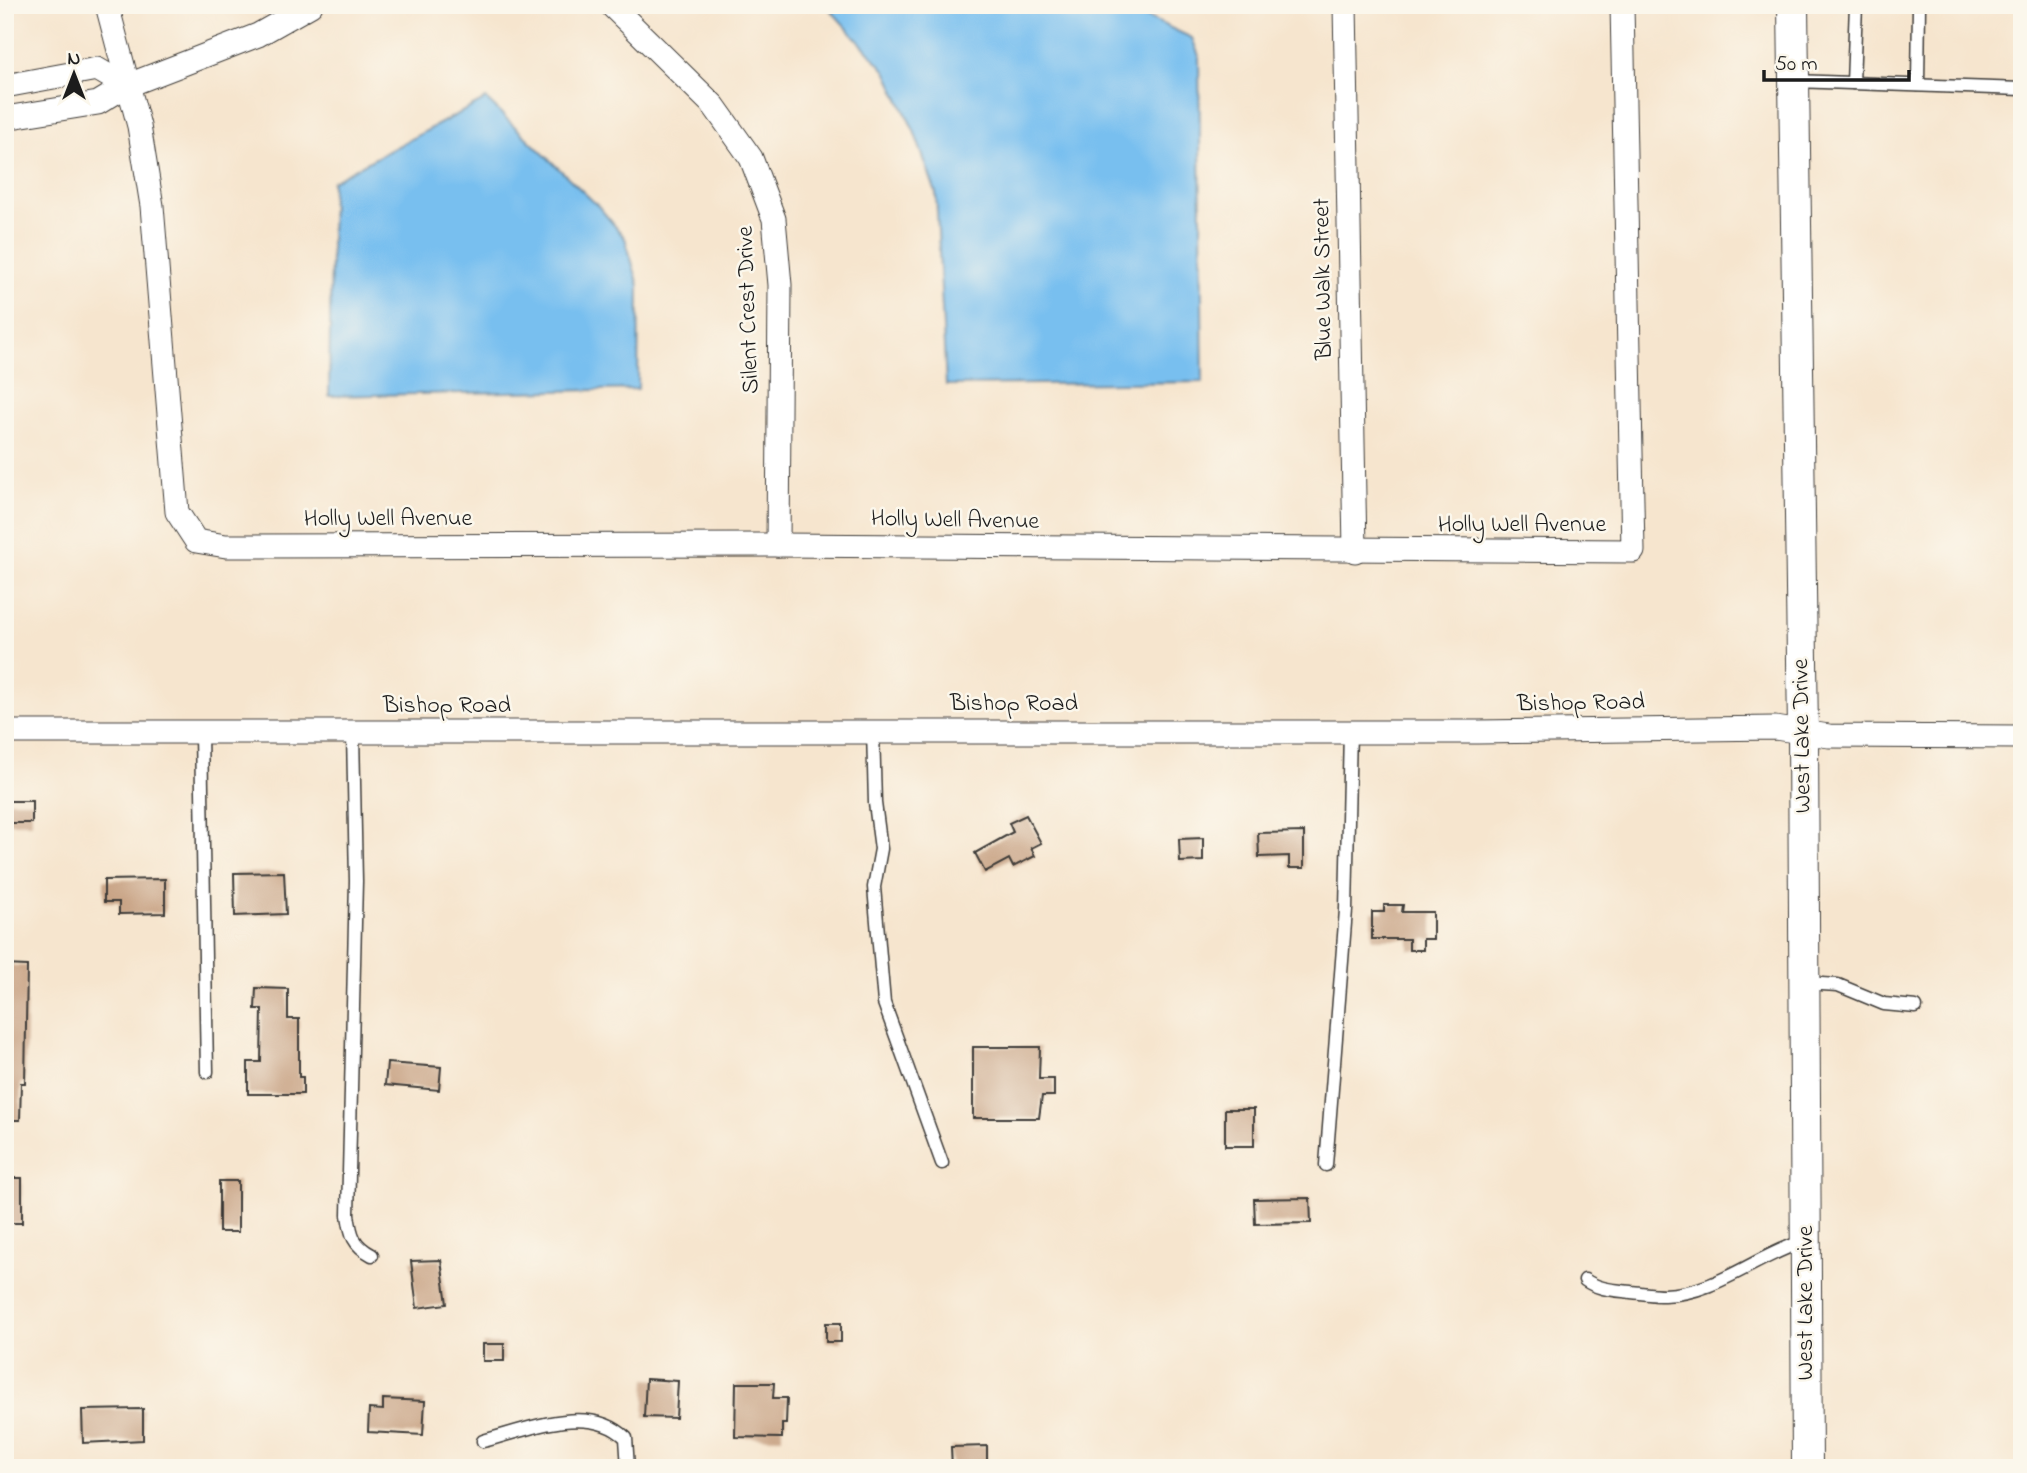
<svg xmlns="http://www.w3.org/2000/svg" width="2027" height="1473" font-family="'Indie Flower',sans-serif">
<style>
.water{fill:#78bfef;stroke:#4a6e86;stroke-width:2}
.building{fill:#c9a486}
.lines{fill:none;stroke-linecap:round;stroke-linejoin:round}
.service-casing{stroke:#3d3a37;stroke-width:15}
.minor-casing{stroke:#3d3a37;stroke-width:25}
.tertiary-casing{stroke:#3d3a37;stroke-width:32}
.service{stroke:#fff;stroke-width:12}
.minor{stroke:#fff;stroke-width:23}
.tertiary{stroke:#fff;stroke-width:30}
.labels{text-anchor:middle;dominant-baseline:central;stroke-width:5;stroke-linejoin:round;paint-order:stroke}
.street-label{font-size:24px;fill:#1c1c1c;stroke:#fbf7ec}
</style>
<rect width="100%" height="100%" fill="#fbf7ec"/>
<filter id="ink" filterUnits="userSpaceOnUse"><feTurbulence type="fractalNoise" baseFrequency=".0143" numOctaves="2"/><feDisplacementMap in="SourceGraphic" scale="14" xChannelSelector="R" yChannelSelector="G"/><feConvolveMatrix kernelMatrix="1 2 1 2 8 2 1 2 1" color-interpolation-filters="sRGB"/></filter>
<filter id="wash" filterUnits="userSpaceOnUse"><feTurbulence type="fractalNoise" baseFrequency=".00686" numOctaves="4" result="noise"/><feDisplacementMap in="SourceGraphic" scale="28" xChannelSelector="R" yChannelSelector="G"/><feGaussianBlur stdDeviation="1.57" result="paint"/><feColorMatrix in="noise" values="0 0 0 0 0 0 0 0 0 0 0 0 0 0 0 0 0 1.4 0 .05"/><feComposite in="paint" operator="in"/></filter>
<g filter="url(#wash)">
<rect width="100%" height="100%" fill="#f6e5ce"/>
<g class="water">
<path d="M 826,5 L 1122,5 L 1192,38 L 1199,56 L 1203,382 L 946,385 L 936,193 L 914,131 L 886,71 Z"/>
<path d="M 486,99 L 599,207 L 625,238 L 639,286 L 638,389 L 329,396 L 332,181 Z"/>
</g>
<g id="blocks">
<g class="building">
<rect x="5" y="801" width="27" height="22"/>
<path d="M 1026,815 L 1041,843 L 1031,848 L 1035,856 L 1013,867 L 1009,859 L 985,872 L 975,853 L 1013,832 L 1009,823 Z"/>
<path d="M 1304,832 L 1304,868 L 1289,868 L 1289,856 L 1259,857 L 1258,833 Z"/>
<path d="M 1203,838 L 1203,861 L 1180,862 L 1179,839 Z"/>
<path d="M 284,872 L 286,914 L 235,916 L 234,873 Z"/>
<path d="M 165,879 L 165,913 L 119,914 L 119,902 L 104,902 L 104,880 Z"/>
<path d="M 1384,905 L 1403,905 L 1402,912 L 1433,912 L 1433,939 L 1423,939 L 1423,950 L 1409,950 L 1409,939 L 1372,939 L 1372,912 L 1384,912 Z"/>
<path d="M 5,965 L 27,966 L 25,1083 L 21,1083 L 20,1120 L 5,1120 Z"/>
<path d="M 256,988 L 288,989 L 288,1019 L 299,1019 L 299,1077 L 303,1077 L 303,1094 L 248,1094 L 248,1062 L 261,1062 L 262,1009 L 255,1009 Z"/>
<path d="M 973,1047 L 1040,1047 L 1039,1079 L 1054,1079 L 1054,1096 L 1042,1096 L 1039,1118 L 973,1118 Z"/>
<path d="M 387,1063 L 441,1067 L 439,1090 L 385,1085 Z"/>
<rect x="1225" y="1109" width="29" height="37"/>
<rect x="5" y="1178" width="17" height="45"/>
<rect x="219" y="1181" width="19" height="51"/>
<path d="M 1310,1198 L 1311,1223 L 1255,1224 L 1254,1199 Z"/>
<path d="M 441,1260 L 447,1304 L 417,1308 L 411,1261 Z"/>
<rect x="826" y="1323" width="15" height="19"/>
<rect x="483" y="1344" width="21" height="17"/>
<path d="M 646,1379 L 678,1381 L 676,1418 L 644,1417 Z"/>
<path d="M 736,1383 L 774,1383 L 773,1398 L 787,1398 L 786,1424 L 782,1424 L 782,1438 L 735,1437 Z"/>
<path d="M 383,1399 L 425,1401 L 423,1435 L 368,1432 L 369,1409 L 383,1410 Z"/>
<path d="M 143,1409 L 143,1440 L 83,1443 L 82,1410 Z"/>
<path d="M 987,1446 L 987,1468 L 952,1468 L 951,1447 Z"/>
</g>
</g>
</g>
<g filter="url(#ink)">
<use href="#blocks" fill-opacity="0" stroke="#3d3a37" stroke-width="2"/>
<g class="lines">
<g class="service-casing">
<g id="service">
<path d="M 1794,81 L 2022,89"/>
<path d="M 1853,83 L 1856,5"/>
<path d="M 1918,85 L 1919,5"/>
<path d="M 873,730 L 875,803 L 881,849 L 874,887 L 884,1003 L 942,1163"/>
<path d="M 201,733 L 207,1072"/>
<path d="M 353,733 L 356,881 L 348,1215 C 351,1235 353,1245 372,1255"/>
<path d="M 1805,983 L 1838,985 L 1884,1004 L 1916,1007"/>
<path d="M 1326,1165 L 1346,910 L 1350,730"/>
<path d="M 1585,1280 C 1599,1290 1615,1290 1631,1292 C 1642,1293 1653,1295 1664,1295 C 1716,1294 1757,1255 1805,1241"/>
<path d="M 483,1441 C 527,1430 589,1402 626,1438 L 628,1468"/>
</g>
</g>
<g class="minor-casing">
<g id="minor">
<path d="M 107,5 L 139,126 L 152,206 L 177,512 L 196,541 L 226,546 L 778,545 L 1633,551 L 1622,5"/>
<path d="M 611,5 L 714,106 L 751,158 L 774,219 L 780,285 L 778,545"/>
<path d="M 1345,5 L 1355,551"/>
<path d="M 5,86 L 97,69 L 126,86"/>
<path d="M 5,118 L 98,103 L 126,86 L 258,35 L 311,5"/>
<path d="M 5,732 L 1478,732 L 1775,728 L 1829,736 L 2022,737"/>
</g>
</g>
<g class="tertiary-casing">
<path id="tertiary" d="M 1793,5 L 1803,733 L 1807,1468"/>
</g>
<use href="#service" class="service"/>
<use href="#minor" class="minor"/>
<use href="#tertiary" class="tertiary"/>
</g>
</g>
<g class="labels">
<g class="street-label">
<text transform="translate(1324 279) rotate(-91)">Blue Walk Street</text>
<text transform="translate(749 310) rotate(-92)">Silent Crest Drive</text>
<text x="388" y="519">Holly Well Avenue</text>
<text transform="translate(955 521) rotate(1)">Holly Well Avenue</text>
<text x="1522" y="525">Holly Well Avenue</text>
<text x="1014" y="704">Bishop Road</text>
<text transform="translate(1581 704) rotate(-1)">Bishop Road</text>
<text x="447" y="706">Bishop Road</text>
<text transform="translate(1803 736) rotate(-91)">West Lake Drive</text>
<text transform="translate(1806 1303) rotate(-90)">West Lake Drive</text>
</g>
</g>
<rect width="2027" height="1473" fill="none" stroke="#fbf7ec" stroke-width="28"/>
<g transform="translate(74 74)" stroke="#fbf7ec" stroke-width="5" paint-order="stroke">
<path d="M0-5L12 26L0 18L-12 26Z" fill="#1c1c1c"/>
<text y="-10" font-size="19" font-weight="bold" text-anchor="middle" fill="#1c1c1c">N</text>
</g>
<path d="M1764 70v10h145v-10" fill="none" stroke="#1c1c1c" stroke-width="3.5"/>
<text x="1775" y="70" font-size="21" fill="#1c1c1c" stroke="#fbf7ec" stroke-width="5" paint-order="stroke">50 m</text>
</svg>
